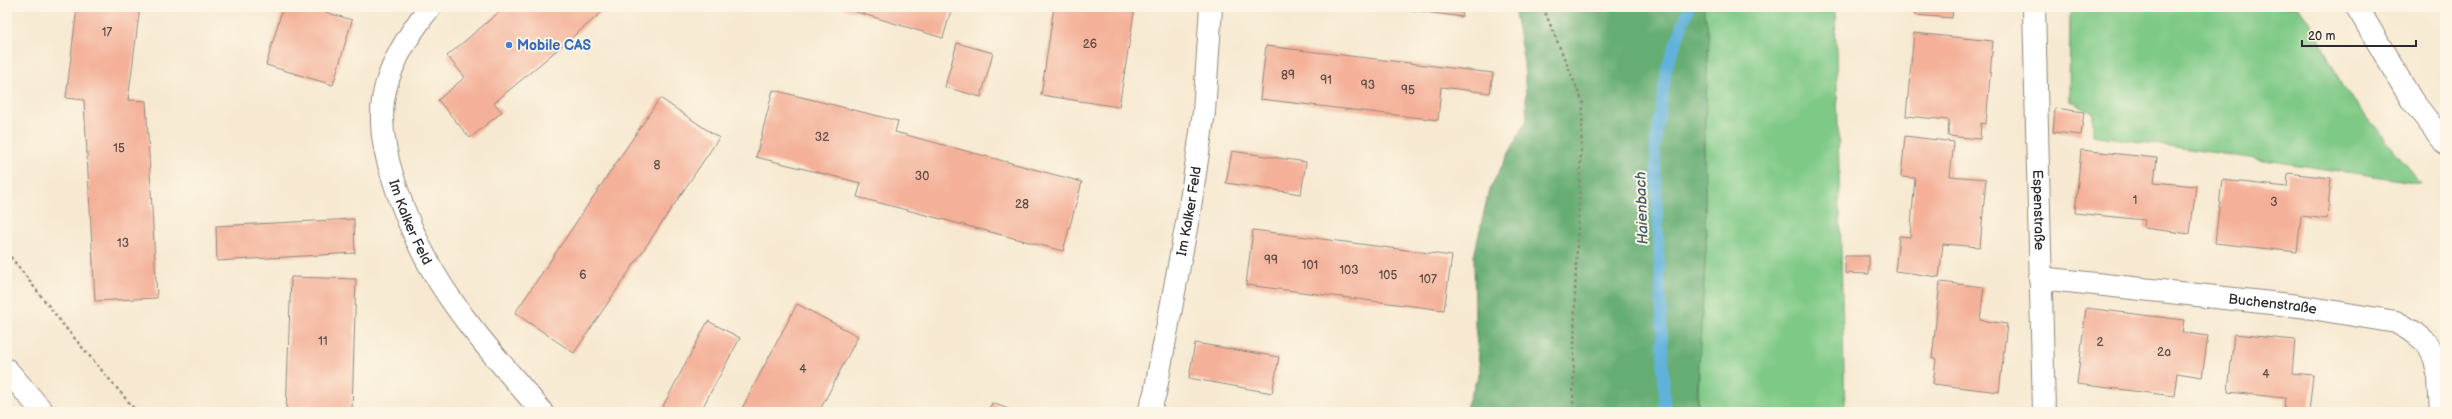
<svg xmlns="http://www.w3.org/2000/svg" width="2452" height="419" font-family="'Balsamiq Sans',sans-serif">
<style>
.green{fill:#7ec986;stroke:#547a58}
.forest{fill:#66ad73;stroke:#486c4f}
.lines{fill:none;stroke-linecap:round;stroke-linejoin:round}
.stream{stroke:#61b2dc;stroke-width:11}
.building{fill:#f4b098}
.minor-casing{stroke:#918a7e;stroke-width:24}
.major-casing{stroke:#918a7e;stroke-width:24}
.path{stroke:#918a7e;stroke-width:2.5;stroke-dasharray:3 3;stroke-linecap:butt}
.minor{stroke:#fff;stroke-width:22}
.major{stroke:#fff;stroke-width:22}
.shop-dot{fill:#3f7fe0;stroke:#fcf5e5;stroke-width:1.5}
.labels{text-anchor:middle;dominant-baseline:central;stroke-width:4;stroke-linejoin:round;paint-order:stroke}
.number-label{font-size:12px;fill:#5d4c46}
.shop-label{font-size:14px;font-weight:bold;fill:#366cbe;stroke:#fcf5e5;text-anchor:start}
.street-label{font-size:14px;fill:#2b2b2b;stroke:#fcf5e5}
.water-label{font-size:15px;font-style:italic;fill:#3e5a69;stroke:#fcf5e5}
</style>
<rect width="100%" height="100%" fill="#fcf5e5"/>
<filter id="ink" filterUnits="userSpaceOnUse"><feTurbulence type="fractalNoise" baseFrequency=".025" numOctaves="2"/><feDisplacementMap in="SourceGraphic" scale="8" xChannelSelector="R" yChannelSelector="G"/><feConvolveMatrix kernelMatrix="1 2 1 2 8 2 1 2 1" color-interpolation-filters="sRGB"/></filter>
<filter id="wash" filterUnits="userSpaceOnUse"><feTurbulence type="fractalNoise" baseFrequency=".012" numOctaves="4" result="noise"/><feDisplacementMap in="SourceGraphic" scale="16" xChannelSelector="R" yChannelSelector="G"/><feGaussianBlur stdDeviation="0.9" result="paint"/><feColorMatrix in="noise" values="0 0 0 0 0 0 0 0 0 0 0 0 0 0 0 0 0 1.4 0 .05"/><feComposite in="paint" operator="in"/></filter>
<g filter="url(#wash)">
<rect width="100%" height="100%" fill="#f7e9d1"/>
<g class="green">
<path d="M 1704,7 L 1835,7 L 1845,412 L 1698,412 L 1699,360 L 1706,249 L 1704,144 L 1709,36 Z"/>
<path d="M 2070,7 L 2298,7 L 2312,24 L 2342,86 L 2421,183 L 2093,135 L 2093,112 L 2069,100 Z"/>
</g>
<path class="forest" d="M 1514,7 L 1704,7 L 1709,36 L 1704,144 L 1706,249 L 1699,360 L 1697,412 L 1464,412 L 1480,371 L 1475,327 L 1474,256 L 1489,190 L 1527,120 L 1524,63 Z"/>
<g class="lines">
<path class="stream" d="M 1665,412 L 1655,147 L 1667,67 L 1689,7"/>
</g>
<g id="blocks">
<g class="building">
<path d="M 77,7 L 140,7 L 128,100 L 146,101 L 157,298 L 95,301 L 84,100 L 66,98 Z"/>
<path d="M 283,7 L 308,7 L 352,20 L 333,85 L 266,65 Z"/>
<path d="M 505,7 L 608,7 L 494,103 L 502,112 L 470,138 L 438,100 L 465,77 L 447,56 Z"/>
<path d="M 840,7 L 952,7 L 943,38 Z"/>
<path d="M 1054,7 L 1135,7 L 1119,107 L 1041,95 Z"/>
<path d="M 1391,7 L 1463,7 L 1462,17 Z"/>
<path d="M 1915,7 L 1953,7 L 1952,18 L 1914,15 Z"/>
<path d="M 1914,33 L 1993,41 L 1986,124 L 1981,123 L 1980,139 L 1948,136 L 1949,120 L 1906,116 Z"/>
<path d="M 957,43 L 993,53 L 981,97 L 945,87 Z"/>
<path d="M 1266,46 L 1493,73 L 1490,93 L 1441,87 L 1438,120 L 1260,99 Z"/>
<path d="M 773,90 L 898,121 L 895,132 L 1082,182 L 1063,251 L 857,197 L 861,183 L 756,157 Z"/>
<path d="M 660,98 L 719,138 L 574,353 L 515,313 Z"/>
<path d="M 2055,108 L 2084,112 L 2081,135 L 2053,132 Z"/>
<path d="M 1905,136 L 1954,142 L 1950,176 L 1986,179 L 1980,247 L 1943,244 L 1939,277 L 1895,271 L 1899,236 L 1910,237 L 1915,178 L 1901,177 Z"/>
<path d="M 2081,150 L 2157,158 L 2154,182 L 2196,186 L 2190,234 L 2144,228 L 2145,220 L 2075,213 Z"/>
<path d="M 1232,151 L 1306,162 L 1301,194 L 1226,183 Z"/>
<path d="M 2288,173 L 2331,178 L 2327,219 L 2301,216 L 2297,252 L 2215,243 L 2222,180 L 2287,187 Z"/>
<path d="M 354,219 L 355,253 L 217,261 L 216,226 Z"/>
<path d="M 1253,230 L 1452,256 L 1444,310 L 1246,285 Z"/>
<path d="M 1845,256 L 1869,256 L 1869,274 L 1845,273 Z"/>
<path d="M 291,277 L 356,279 L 352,412 L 286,412 Z"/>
<path d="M 1940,282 L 1984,287 L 1980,320 L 2007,324 L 1999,392 L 1933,384 L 1936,359 L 1932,359 Z"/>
<path d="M 797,304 L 858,336 L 819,412 L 740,412 Z"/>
<path d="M 2086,308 L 2184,320 L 2182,332 L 2208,336 L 2202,377 L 2177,373 L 2174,396 L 2077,384 Z"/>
<path d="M 708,321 L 740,338 L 700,412 L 660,412 Z"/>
<path d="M 2234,334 L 2295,340 L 2292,373 L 2313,375 L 2309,412 L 2284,412 L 2285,398 L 2228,392 Z"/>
<path d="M 1195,343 L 1279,357 L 1272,393 L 1189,378 Z"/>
<path d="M 992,403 L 1017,412 L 988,412 Z"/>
</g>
</g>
</g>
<g filter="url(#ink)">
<use href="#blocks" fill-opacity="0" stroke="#918a7e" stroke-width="1"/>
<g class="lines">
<g class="minor-casing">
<g id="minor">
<path id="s1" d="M 430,7 C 411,31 394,57 386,86 C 377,118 384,151 394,181 C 404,213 417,244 434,273 C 463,323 505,367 542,412"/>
<path id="s2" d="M 2034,7 L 2044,412"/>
<path d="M 2357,7 L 2411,99 L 2445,143"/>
<path id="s3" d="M 2040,278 L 2299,306 L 2396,322 L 2415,333 L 2427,343 L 2435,359 L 2439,378 L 2441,412"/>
<path id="s4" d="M 1149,412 L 1155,393 L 1190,207 L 1204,112 L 1211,7"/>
</g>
</g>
<g class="major-casing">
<path id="major" d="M 7,370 L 43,412"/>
</g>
<g class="path">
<path d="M 1546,7 L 1545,12 L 1583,103 L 1575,293 L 1573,412"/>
<path d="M 7,252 L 65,327 L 137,412"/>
</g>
<use href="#minor" class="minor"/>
<use href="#major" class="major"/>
</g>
</g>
<circle class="shop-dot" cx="509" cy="45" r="4"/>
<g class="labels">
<g class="number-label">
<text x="107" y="32">17</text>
<text x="1090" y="44">26</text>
<text x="1288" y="75">89</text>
<text x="1326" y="80">91</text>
<text x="1368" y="85">93</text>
<text x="1408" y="90">95</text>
<text x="822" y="137">32</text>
<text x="119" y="148">15</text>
<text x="657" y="165">8</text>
<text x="922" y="176">30</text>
<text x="2135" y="200">1</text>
<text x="2274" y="202">3</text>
<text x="1022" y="204">28</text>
<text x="123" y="243">13</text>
<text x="1271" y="260">99</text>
<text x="1310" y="265">101</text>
<text x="1349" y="270">103</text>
<text x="583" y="275">6</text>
<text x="1388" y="275">105</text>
<text x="1428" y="279">107</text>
<text x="323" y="341">11</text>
<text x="2100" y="342">2</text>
<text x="2164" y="352">2a</text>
<text x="803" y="369">4</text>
<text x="2266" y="374">4</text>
</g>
<g class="shop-label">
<text x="517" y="45">Mobile CAS</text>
</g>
<g class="street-label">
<text stroke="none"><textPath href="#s2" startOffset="203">Espenstraße</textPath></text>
<text stroke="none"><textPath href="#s4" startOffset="205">Im Kalker Feld</textPath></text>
<text stroke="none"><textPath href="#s1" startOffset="232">Im Kalker Feld</textPath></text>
<text stroke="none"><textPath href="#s3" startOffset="234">Buchenstraße</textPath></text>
</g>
<g class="water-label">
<text transform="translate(1642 208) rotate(-92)">Haienbach</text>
</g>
</g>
<rect width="2452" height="419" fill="none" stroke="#fcf5e5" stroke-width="24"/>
<path d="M2302 40v6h114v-6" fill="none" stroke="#2b2b2b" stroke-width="2"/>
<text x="2308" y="40" font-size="12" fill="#2b2b2b" stroke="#fcf5e5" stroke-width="3" paint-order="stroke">20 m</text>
</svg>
